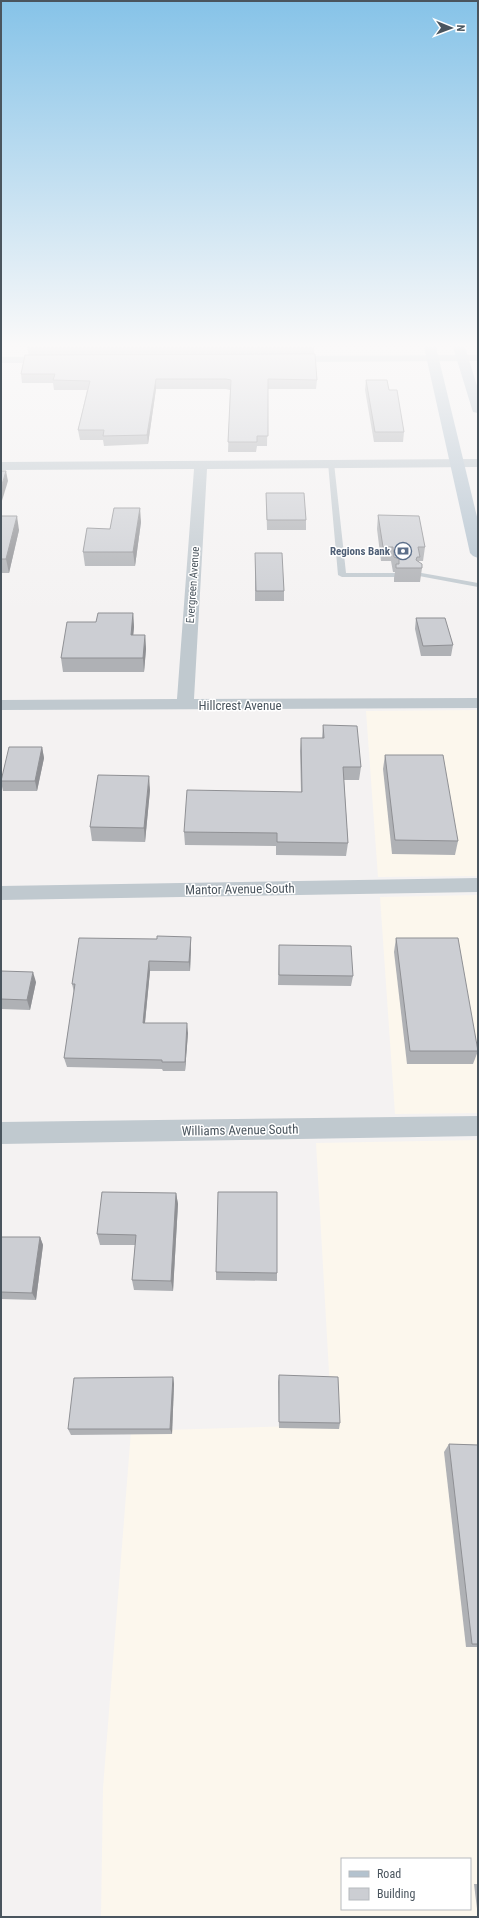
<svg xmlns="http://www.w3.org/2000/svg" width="479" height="1918" font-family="'Roboto Condensed',sans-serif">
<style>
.commercial{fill:#fcf7ed;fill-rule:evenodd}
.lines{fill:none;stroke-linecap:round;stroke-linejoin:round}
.lane{fill:#c0c9cf;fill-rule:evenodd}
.street{fill:#c0c9cf;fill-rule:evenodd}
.primary{fill:#b3c2ce;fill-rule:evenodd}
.wall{fill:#afb1b5}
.shaded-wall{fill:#8f9094}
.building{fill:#ccced3;stroke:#8f9094}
.labels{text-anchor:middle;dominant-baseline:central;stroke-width:3;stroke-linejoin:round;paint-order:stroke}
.far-service-label{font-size:11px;font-weight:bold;fill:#4e5e75;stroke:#fff;text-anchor:end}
.far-street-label{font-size:11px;fill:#4a555e;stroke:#fff}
.street-label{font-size:13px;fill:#4a555e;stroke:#fff}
</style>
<rect width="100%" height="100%" fill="#f4f2f2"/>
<g class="commercial">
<path d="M 478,710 L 478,876 L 378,877 L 366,711 Z"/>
<path d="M 478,895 L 478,1113 L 395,1114 L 380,897 Z"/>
<path d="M 478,1140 L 478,1917 L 101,1917 L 103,1788 L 131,1431 L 332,1425 L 316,1143 ZM 342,1859 L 470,1859 L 470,1909 L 342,1909 Z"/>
</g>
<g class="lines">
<g class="lane">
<path d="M 331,461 L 334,463 L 346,573 L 396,573 L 396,577 L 342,577 L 338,575 L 328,463 Z"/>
<path d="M 416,572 L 478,583 L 478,587 L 419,576 L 415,574 Z"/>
</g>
<g class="street">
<path d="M 478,355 L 478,361 L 287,362 L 281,359 L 287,356 Z"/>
<path d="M 1,357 L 51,357 L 57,360 L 51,363 L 1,363 Z"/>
<path d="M 478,459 L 478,467 L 207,469 L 194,699 L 478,698 L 478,708 L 1,710 L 1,700 L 177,699 L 194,469 L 1,470 L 1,462 Z"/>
<path d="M 478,878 L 478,892 L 1,900 L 1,886 Z"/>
<path d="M 478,1116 L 478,1136 L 1,1144 L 1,1122 Z"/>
</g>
<g class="primary">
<path d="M 424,347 L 436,347 L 478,521 L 478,558 L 473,556 L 470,553 Z"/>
<path d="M 453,347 L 465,347 L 478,389 L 478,413 L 473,412 L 472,409 Z"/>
</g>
</g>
<g class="wall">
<path d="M 27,347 L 314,347 L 314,354 L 317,380 L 316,389 L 268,389 L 267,446 L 257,446 L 256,452 L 228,452 L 230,390 L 226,389 L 156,389 L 148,444 L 104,446 L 103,440 L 80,440 L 78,430 L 87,390 L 54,390 L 53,383 L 22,383 L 21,374 L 29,355 Z"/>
<path d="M 366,380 L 389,390 L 404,432 L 403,442 L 374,442 L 365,390 Z"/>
<path d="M 266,493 L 306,520 L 306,530 L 267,530 Z"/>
<path d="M 378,515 L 425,547 L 423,561 L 419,561 L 419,562 L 422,568 L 420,582 L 394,582 L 394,578 L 395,572 L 393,572 L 391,561 L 381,561 L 377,529 Z"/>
<path d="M 1,516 L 19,530 L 9,573 L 1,573 Z"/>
<path d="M 141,522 L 135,566 L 85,566 L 83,552 L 110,529 Z"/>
<path d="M 255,553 L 284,591 L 284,601 L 255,601 Z"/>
<path d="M 133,613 L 134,627 L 133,635 L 145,635 L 146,649 L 144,672 L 63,672 L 61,658 L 96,622 Z"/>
<path d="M 416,618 L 453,645 L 451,656 L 421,656 L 415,629 Z"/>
<path d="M 323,725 L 361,767 L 359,780 L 344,780 L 348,843 L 346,856 L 276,855 L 276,846 L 185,845 L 184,832 L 301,792 L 300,751 L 301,738 L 322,738 Z"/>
<path d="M 42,747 L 44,758 L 37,791 L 3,791 L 1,782 L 1,779 Z"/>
<path d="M 385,755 L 458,841 L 455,855 L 392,854 L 383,769 Z"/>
<path d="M 150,790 L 145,842 L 92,841 L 90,827 Z"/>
<path d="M 191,937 L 191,947 L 190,971 L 150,971 L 145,1023 L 188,1033 L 185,1071 L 163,1071 L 162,1069 L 67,1067 L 64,1058 L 74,992 L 72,984 L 157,939 Z"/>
<path d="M 396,938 L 478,1051 L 473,1064 L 407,1064 L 394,952 Z"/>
<path d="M 279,945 L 353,976 L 351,986 L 278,985 Z"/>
<path d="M 1,971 L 36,982 L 30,1010 L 1,1009 Z"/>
<path d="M 176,1193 L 178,1204 L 173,1291 L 134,1290 L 132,1280 L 135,1245 L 100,1245 L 97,1234 Z"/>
<path d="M 1,1237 L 40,1237 L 43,1245 L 36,1300 L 1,1299 Z"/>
<path d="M 216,1272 L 277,1273 L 277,1281 L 216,1280 Z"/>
<path d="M 279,1375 L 340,1423 L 339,1429 L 279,1428 L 278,1382 Z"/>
<path d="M 173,1377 L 174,1384 L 172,1434 L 71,1435 L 68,1429 Z"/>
<path d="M 449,1444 L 478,1445 L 478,1647 L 466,1647 L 444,1452 Z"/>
<path d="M 474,1884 L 478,1884 L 478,1917 Z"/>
</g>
<g class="shaded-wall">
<path d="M 156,379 L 156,389 L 148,444 L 147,435 Z"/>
<path d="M 6,471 L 8,481 L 1,504 L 1,488 Z"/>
<path d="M 140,508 L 141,522 L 135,566 L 133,552 Z"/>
<path d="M 17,516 L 19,530 L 9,573 L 6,559 Z"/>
<path d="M 133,613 L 134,627 L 132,649 L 131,635 Z"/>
<path d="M 145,635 L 146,649 L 144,672 L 143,658 Z"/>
<path d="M 42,747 L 44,758 L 37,791 L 35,781 Z"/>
<path d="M 149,776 L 150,790 L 145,842 L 144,828 Z"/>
<path d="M 191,937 L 191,947 L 190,971 L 189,962 Z"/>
<path d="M 149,961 L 150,971 L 144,1032 L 143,1023 Z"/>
<path d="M 33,972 L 36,982 L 30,1010 L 27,1000 Z"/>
<path d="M 187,1023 L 188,1033 L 185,1071 L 185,1062 Z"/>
<path d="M 176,1193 L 178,1204 L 173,1291 L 171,1281 Z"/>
<path d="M 40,1237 L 43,1245 L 36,1300 L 32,1293 Z"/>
<path d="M 173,1377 L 174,1384 L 172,1434 L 170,1429 Z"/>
</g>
<g class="building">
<path d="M 315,354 L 317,380 L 268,379 L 268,436 L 257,436 L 257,442 L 228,442 L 231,380 L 226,379 L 156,379 L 147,435 L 103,436 L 104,430 L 78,430 L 90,381 L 53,380 L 55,374 L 21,374 L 25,355 Z"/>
<path d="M 366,380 L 387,380 L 389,390 L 397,390 L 404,432 L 375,432 Z"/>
<path d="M 1,471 L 6,471 L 1,488 Z"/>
<path d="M 266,493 L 304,493 L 306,520 L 267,520 Z"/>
<path d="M 114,508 L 140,508 L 133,552 L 83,552 L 87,528 L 110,529 Z"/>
<path d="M 378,515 L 419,516 L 425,547 L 418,547 L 420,557 L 417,557 L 416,560 L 422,564 L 422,568 L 396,568 L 396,564 L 399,564 L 399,559 L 394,557 L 393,547 L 383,547 Z"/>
<path d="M 1,516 L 17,516 L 6,559 L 1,559 Z"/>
<path d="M 255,553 L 282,553 L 284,591 L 256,591 Z"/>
<path d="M 98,613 L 133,613 L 131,635 L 145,635 L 143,658 L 61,658 L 67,622 L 96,622 Z"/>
<path d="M 416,618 L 445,618 L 453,645 L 423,646 Z"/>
<path d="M 323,725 L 357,726 L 361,767 L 343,767 L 348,843 L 277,842 L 277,833 L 184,832 L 187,790 L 302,792 L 301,738 L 324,738 Z"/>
<path d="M 9,747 L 42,747 L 35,781 L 1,781 Z"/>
<path d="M 385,755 L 443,755 L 458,841 L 395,840 Z"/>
<path d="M 98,775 L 149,776 L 144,828 L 90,827 Z"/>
<path d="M 157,936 L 191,937 L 189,962 L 149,961 L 143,1023 L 187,1023 L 185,1062 L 162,1062 L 162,1060 L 64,1058 L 75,984 L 72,984 L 79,938 L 157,939 Z"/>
<path d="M 396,938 L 458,938 L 478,1051 L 410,1051 Z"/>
<path d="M 279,945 L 351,946 L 353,976 L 279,975 Z"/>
<path d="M 1,971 L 33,972 L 27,1000 L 1,999 Z"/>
<path d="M 102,1192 L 176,1193 L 171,1281 L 132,1280 L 136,1235 L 97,1234 Z"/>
<path d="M 218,1192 L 277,1192 L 277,1273 L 216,1272 Z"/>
<path d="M 1,1237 L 40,1237 L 32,1293 L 1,1292 Z"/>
<path d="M 279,1375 L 338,1377 L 340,1423 L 279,1422 Z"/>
<path d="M 173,1377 L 170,1429 L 68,1429 L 74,1378 Z"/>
<path d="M 449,1444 L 478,1445 L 478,1644 L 472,1644 Z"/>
</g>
<linearGradient id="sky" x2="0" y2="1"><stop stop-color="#86c3e8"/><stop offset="0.56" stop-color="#faf9f9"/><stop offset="1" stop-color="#faf9f9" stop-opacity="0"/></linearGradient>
<rect width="479" height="616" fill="url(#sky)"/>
<defs>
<g id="bank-ring" transform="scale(0.9)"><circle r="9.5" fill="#fff" stroke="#5c6f8a" stroke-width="1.5"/><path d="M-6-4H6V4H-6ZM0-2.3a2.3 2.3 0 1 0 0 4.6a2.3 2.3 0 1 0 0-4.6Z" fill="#5c6f8a"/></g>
</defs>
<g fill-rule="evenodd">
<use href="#bank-ring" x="403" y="551"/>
</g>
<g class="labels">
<g class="far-service-label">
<text x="390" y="551">Regions Bank</text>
</g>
<g class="far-street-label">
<text transform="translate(193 585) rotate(-86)">Evergreen Avenue</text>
</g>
<g class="street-label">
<text x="240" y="705">Hillcrest Avenue</text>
<text transform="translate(240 889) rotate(-1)">Mantor Avenue South</text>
<text transform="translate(240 1130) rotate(-1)">Williams Avenue South</text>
</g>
</g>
<rect width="479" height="1918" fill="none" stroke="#4a555e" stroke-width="4"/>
<rect x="341" y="1858" width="130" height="52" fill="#ffffff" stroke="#b7bbbf"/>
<rect x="349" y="1871" width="20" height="6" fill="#b3c2ce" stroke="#b7bbbf"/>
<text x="377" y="1878" font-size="12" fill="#4a555e">Road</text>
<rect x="349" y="1888" width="20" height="12" fill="#ccced3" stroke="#b7bbbf"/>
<text x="377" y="1898" font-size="12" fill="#4a555e">Building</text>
<g transform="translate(451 28) rotate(91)" stroke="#ffffff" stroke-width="3" paint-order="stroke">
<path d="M0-3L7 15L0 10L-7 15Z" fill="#4a555e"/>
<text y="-6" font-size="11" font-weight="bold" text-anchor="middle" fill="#4a555e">N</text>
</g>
</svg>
